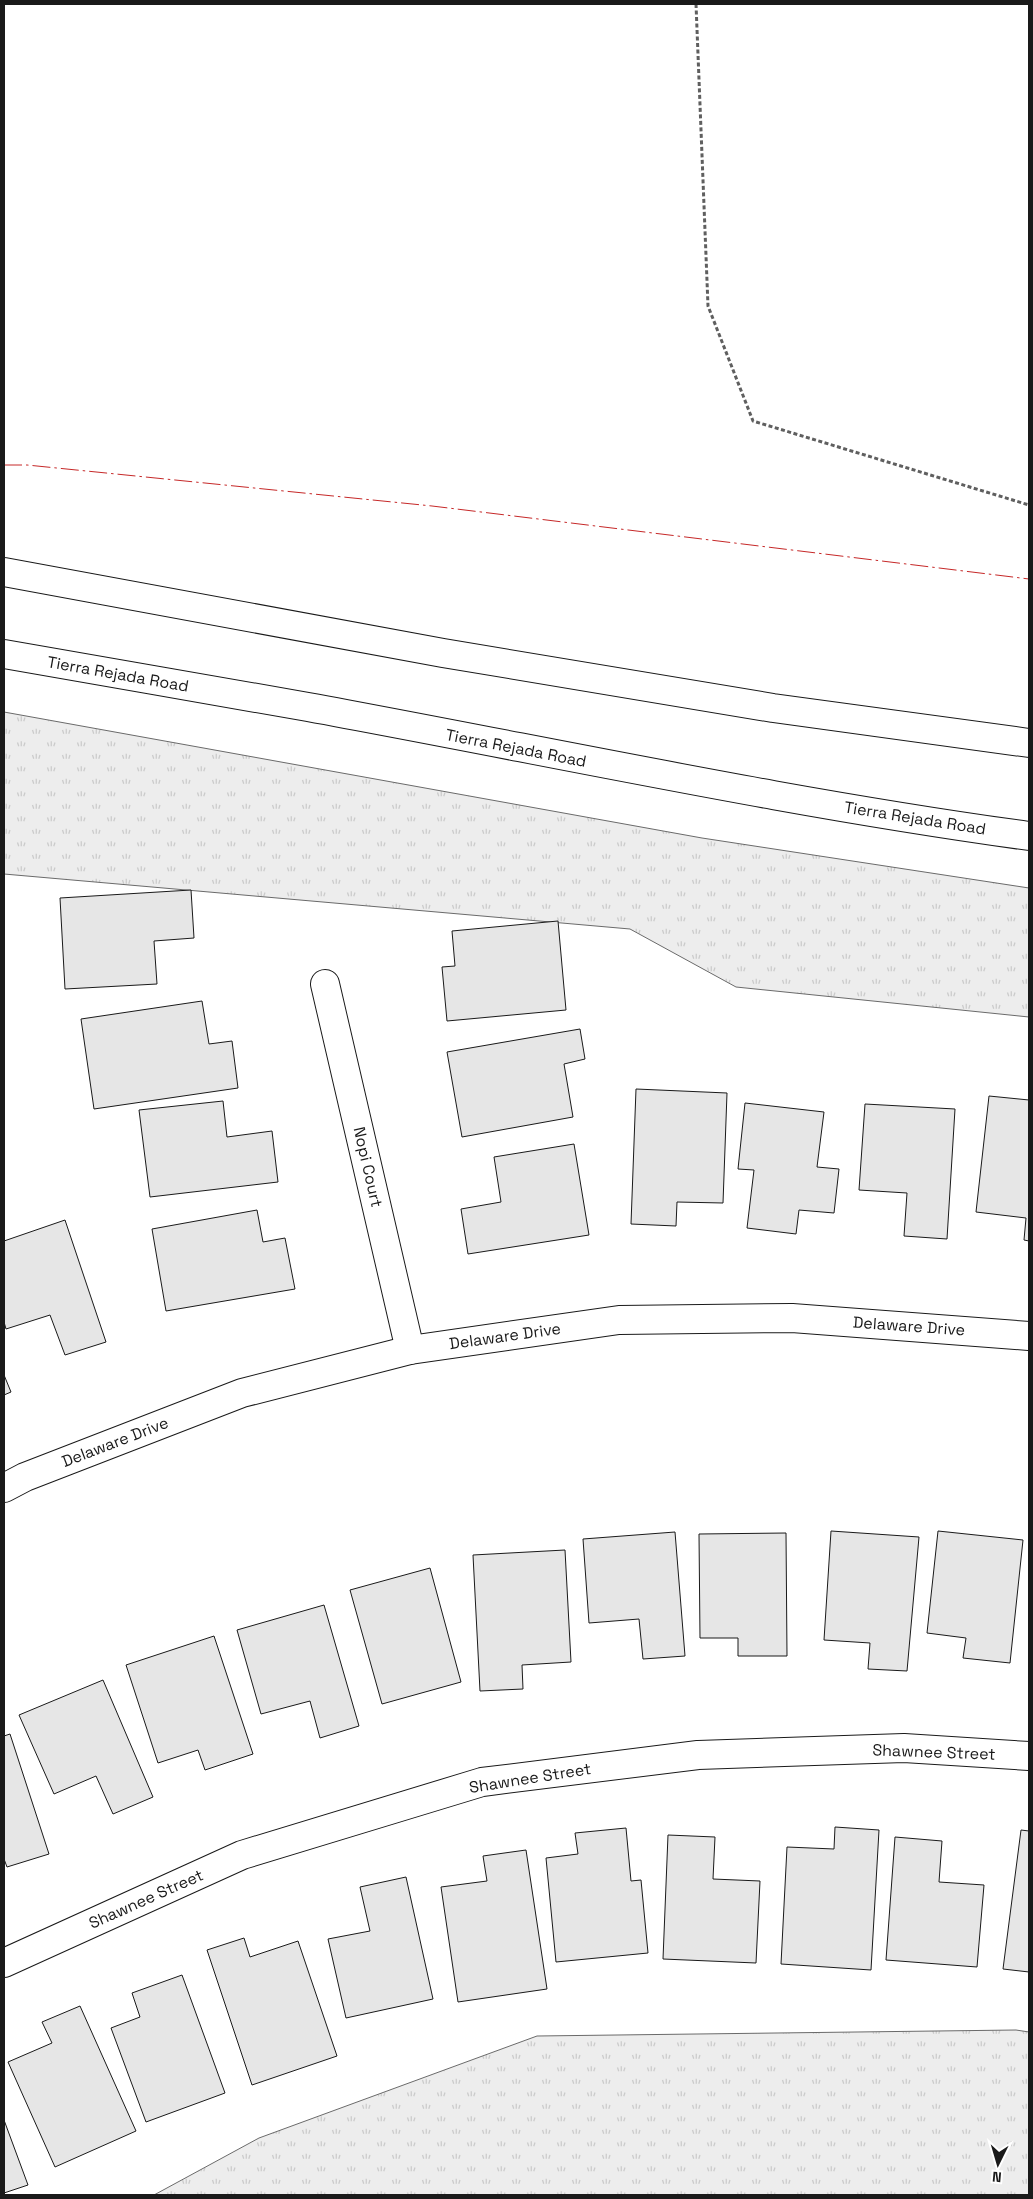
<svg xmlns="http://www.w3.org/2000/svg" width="1033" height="2199" font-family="'Space Grotesk',sans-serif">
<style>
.grass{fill:url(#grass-tufts);stroke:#6a6a6a}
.building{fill:#e6e6e6;stroke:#1a1a1a}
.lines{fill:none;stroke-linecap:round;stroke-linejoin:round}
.minor-casing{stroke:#1a1a1a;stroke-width:30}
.secondary-casing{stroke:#1a1a1a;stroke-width:30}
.path{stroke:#5f5f5f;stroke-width:3;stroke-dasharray:4 2.5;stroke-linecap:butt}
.minor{stroke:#fff;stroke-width:28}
.secondary{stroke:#fff;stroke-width:28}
.power{stroke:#c62828;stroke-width:1;stroke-dasharray:18 4 2.5 4;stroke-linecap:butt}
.labels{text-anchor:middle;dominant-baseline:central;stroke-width:4;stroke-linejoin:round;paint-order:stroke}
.street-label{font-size:16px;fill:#1a1a1a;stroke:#fff}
</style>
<defs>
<pattern id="grass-tufts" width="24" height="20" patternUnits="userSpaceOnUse" patternTransform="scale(1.25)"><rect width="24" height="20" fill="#ededed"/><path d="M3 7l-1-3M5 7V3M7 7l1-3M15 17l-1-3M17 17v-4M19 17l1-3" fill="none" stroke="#cbcbcb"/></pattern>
</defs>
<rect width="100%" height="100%" fill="#fff"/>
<g class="grass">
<path d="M 4,712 L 702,838 L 1029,888 L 1029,1017 L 736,987 L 630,929 L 4,874 Z"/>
<path d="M 1016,2030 L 1029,2032 L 1029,2195 L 154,2195 L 259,2138 L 537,2036 Z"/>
</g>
<g class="building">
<path d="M 191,890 L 194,938 L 154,941 L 157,984 L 65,989 L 60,898 Z"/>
<path d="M 558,921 L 566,1010 L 447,1021 L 442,967 L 455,966 L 452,931 Z"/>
<path d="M 202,1001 L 209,1044 L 232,1041 L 238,1088 L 94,1109 L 81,1019 Z"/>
<path d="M 580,1029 L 585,1059 L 564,1064 L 573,1117 L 462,1137 L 447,1052 Z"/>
<path d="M 636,1089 L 727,1093 L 723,1203 L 677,1202 L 676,1226 L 631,1224 Z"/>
<path d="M 989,1096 L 1029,1100 L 1029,1241 L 1024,1240 L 1026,1218 L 976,1212 Z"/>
<path d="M 223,1101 L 227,1137 L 272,1131 L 278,1182 L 150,1197 L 139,1110 Z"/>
<path d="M 745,1103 L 824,1112 L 817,1167 L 839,1169 L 834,1213 L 799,1210 L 796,1234 L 747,1228 L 754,1170 L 738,1169 Z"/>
<path d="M 865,1104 L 955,1109 L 947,1239 L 904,1236 L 907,1193 L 859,1190 Z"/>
<path d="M 574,1144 L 589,1235 L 468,1254 L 461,1209 L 501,1202 L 494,1157 Z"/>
<path d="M 257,1210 L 263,1242 L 285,1238 L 295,1289 L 166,1311 L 152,1229 Z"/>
<path d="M 65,1220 L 106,1342 L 65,1355 L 50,1315 L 6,1329 L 4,1322 L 4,1241 Z"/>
<path d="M 4,1375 L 11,1392 L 4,1395 Z"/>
<path d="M 831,1531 L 919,1537 L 907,1671 L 868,1669 L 870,1643 L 824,1640 Z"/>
<path d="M 938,1531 L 1023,1540 L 1010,1663 L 963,1658 L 966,1638 L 927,1633 Z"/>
<path d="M 675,1532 L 685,1656 L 643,1659 L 639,1619 L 589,1623 L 583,1539 Z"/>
<path d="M 786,1533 L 787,1656 L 738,1656 L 738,1638 L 700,1638 L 699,1534 Z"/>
<path d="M 565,1550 L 571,1662 L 522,1665 L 523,1689 L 480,1691 L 473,1555 Z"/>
<path d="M 430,1568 L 461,1682 L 382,1704 L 350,1590 Z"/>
<path d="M 324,1605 L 359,1726 L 320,1738 L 310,1701 L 261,1714 L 237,1630 Z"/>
<path d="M 214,1636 L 253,1754 L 205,1770 L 198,1750 L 158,1763 L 126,1665 Z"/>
<path d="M 103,1680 L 153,1797 L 113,1814 L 96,1776 L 54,1794 L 19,1715 Z"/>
<path d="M 10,1734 L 49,1854 L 7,1867 L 4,1859 L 4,1736 Z"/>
<path d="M 835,1827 L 879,1830 L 871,1970 L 781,1964 L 787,1847 L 834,1849 Z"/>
<path d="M 626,1828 L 631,1881 L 641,1880 L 648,1953 L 556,1962 L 546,1858 L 578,1854 L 575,1833 Z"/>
<path d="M 1021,1830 L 1029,1831 L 1029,1972 L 1003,1969 Z"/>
<path d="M 668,1835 L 715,1837 L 713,1879 L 760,1881 L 756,1963 L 663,1959 Z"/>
<path d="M 895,1837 L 942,1841 L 939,1882 L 984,1885 L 977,1967 L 886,1960 Z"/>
<path d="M 526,1850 L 547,1989 L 458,2002 L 441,1887 L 487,1881 L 483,1856 Z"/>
<path d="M 406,1877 L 433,1999 L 346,2018 L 328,1939 L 370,1931 L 360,1887 Z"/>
<path d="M 244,1938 L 250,1957 L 298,1941 L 337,2056 L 252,2085 L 207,1950 Z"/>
<path d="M 182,1975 L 225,2093 L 146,2122 L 111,2028 L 140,2017 L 132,1993 Z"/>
<path d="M 80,2006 L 136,2131 L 55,2167 L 8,2062 L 52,2043 L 42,2022 Z"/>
<path d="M 4,2120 L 28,2185 L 4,2193 Z"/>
</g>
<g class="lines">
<g class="minor-casing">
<g id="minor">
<path d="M 325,984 L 410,1350"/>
<path d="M 4,1488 L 25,1477 L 242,1393 L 410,1350 L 619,1320 L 792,1318 L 1029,1336"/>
<path d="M 4,1963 L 242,1855 L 482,1782 L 698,1755 L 904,1748 L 1029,1756"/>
</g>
</g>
<g class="secondary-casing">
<g id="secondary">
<path d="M 4,572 L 443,653 L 773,708 L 1029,743"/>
<path d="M 4,654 C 105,672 207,689 308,707 C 548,751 787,803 1029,836"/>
</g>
</g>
<path class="path" d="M 696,4 L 708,306 L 753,421 L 1029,505"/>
<use href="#minor" class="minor"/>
<use href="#secondary" class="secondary"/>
<path class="power" d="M 4,465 L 27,465 L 432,506 L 1029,579"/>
</g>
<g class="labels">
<g class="street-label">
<text transform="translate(118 674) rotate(10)">Tierra Rejada Road</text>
<text transform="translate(516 748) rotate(11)">Tierra Rejada Road</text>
<text transform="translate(915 818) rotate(9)">Tierra Rejada Road</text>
<text transform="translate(368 1167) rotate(77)">Nopi Court</text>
<text transform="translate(909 1326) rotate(4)">Delaware Drive</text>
<text transform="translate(505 1336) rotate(-8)">Delaware Drive</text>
<text transform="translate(115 1442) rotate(-21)">Delaware Drive</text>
<text transform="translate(934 1752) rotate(2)">Shawnee Street</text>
<text transform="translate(530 1778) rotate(-9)">Shawnee Street</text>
<text transform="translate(146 1899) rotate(-24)">Shawnee Street</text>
</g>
</g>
<rect width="1033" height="2199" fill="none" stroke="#1a1a1a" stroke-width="10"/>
<g transform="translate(998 2164) rotate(185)" stroke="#ffffff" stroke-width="4" paint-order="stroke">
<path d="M0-4L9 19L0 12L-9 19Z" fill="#1a1a1a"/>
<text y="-8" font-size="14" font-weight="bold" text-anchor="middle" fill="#1a1a1a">N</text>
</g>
</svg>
